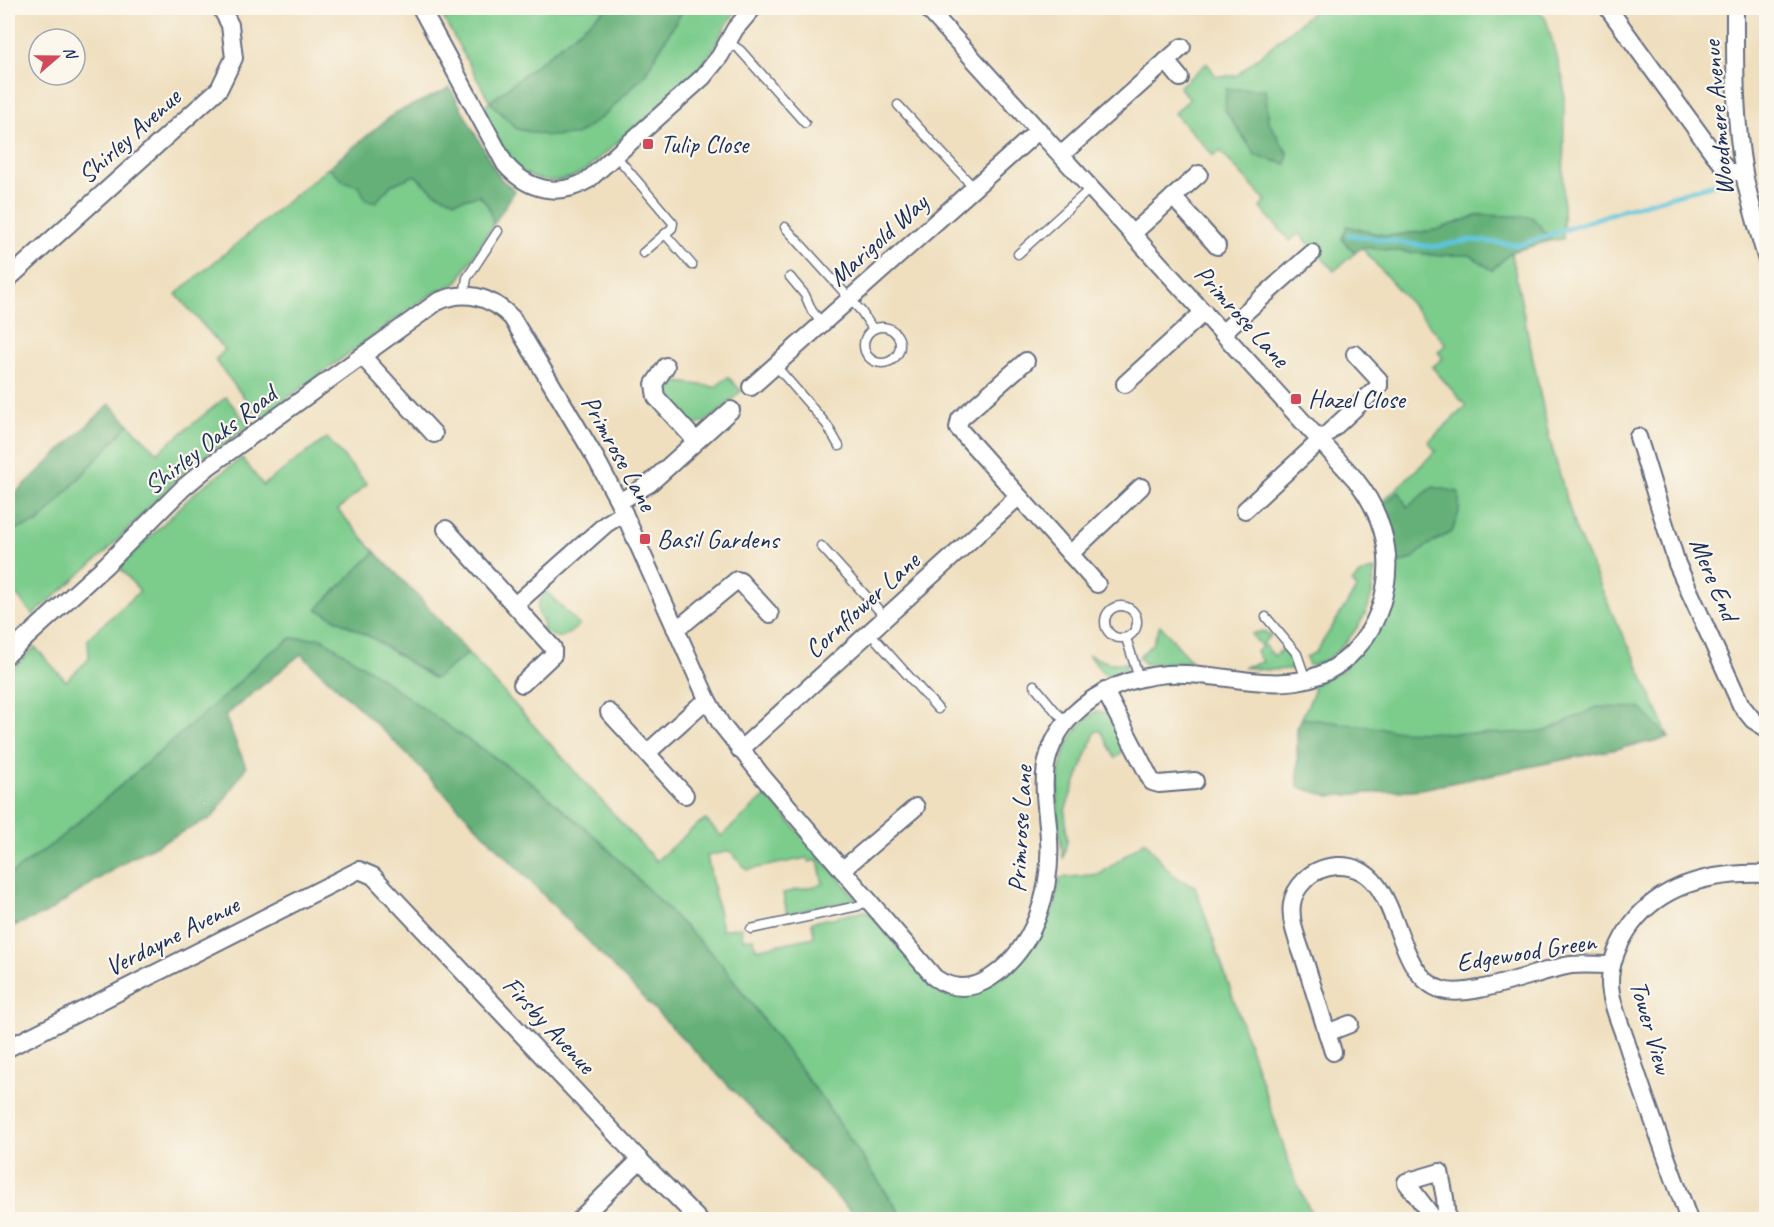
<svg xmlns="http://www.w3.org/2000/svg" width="1774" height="1227" font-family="Caveat,sans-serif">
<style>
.green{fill:#7ccc8c;stroke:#4c7e75;stroke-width:1.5}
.forest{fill:#65b078;stroke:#40706b;stroke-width:1.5}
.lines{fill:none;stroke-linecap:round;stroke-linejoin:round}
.stream{stroke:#5dc4db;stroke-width:5}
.lane-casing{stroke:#656d80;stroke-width:11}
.street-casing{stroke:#656d80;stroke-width:20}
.lane{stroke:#fff;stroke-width:8}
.street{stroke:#fff;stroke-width:16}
.poi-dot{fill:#d1495b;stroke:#fbf7ec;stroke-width:2}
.labels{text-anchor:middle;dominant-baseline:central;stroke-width:4.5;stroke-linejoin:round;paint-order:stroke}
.street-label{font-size:26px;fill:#1b2f5e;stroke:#fbf7ec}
.poi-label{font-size:26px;fill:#1b2f5e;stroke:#fbf7ec;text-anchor:start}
</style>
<rect width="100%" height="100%" fill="#fbf7ec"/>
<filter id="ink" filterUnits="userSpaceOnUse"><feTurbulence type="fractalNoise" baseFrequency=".0167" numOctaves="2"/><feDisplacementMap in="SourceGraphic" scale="12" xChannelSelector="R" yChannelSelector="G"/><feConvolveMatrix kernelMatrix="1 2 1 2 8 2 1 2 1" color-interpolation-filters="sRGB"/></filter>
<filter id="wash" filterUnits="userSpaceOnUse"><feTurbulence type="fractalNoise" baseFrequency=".008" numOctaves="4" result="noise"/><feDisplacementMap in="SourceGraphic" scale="24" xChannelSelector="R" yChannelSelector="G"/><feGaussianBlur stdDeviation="1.35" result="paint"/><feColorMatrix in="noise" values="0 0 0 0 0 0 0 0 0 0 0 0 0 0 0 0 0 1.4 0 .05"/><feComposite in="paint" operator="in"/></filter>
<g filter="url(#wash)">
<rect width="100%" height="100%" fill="#efdfbf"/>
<g class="green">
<path d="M 438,8 L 607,8 L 490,102 L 576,135 L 606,114 L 645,74 L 684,8 L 740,8 C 723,23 718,48 702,65 C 666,102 624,136 586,170 C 563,185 537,185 516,166 C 506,157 489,122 481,109 L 490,102 Z"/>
<path d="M 1317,8 L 1537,8 L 1546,19 L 1564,83 L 1563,239 L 1552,240 L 1531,217 L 1479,215 L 1436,230 L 1386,236 L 1347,227 L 1342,239 L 1355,253 L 1334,271 L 1299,233 L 1290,241 L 1260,207 L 1266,201 L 1220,151 L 1214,156 L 1174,113 L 1190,99 L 1179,87 L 1207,63 L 1216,76 L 1236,76 Z"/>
<path d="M 329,167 L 343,181 L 385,192 L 391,185 L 415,175 L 425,185 L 469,198 L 479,195 L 487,203 L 491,210 L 493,225 L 457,283 L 436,292 L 421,301 L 260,418 L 215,360 L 225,350 L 176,294 Z"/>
<path d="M 1361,247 L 1433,255 L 1470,255 L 1492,270 L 1511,252 L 1549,437 L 1575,528 L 1617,624 L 1635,658 L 1669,738 L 1421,789 L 1330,796 L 1298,787 L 1297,729 L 1313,694 L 1313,685 L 1343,670 L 1394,580 C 1396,552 1390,529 1381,503 L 1436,451 L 1428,442 L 1466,406 L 1432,367 L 1443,358 L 1438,352 L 1446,344 Z"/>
<path d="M 671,375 L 678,375 L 678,382 L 715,387 L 728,377 L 741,391 C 729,402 705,429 689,425 L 660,390 L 666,378 Z"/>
<path d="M 226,397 L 249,426 L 184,471 L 106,552 L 33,615 L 8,585 L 8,532 L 39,522 L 129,424 L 157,453 Z"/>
<path d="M 327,438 L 367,484 L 338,510 L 375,552 L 317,609 L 374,639 L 434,679 L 468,653 L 656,861 L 698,824 L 706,820 L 721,836 L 767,795 L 857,899 L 787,914 L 783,893 L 823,884 L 818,860 L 809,862 L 807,858 L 747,870 L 730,851 L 707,856 L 722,930 L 741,927 L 743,939 L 754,938 L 756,949 L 814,937 L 812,922 L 865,911 L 868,912 L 925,978 L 971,994 L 1054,908 L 1060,878 L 1100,874 L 1145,841 C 1162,862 1169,878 1195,886 L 1294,1177 L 1314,1219 L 904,1219 L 824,1101 L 720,962 L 598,839 L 527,779 L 459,734 L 368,669 L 292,638 L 264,657 L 228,693 L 54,843 L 8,876 L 8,673 L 35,647 L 66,681 L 89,659 L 88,638 L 140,591 L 119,567 L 197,491 L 242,458 L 263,485 Z"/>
<path d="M 1375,569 C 1373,582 1373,595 1368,607 C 1361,626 1332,666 1309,665 L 1306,657 L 1316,652 L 1357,588 L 1352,582 L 1363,573 Z"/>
<path d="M 547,592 L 579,625 C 565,638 559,642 543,630 L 544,624 C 535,610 535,603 547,592 Z"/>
<path d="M 1160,625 L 1192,662 L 1145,664 L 1139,657 L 1153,643 Z"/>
<path d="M 1263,631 L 1271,635 L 1263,643 L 1274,656 L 1283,649 L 1294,663 L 1293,669 L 1267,670 L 1243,667 L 1263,662 L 1256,652 L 1262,647 L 1251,634 Z"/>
<path d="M 1088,655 L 1109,663 L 1127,663 L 1128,667 L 1107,677 Z"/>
<path d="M 1097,711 L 1108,714 L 1125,745 L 1120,755 L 1115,758 L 1103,734 L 1099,730 L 1095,733 L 1065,810 L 1067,841 L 1063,859 C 1056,809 1047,742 1097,711 Z"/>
</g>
<g class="forest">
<path d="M 607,8 L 684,8 L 645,74 L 606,114 L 576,135 L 548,136 L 517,129 L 490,102 Z"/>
<path d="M 450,88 L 494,168 L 501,179 L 515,191 L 493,225 C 491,211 489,205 479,195 L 455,201 L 434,192 L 415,175 L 391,185 L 376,202 L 366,200 L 359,186 L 343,181 L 329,167 L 395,113 Z"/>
<path d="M 1226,89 L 1265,89 L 1269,122 L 1288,154 L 1286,164 L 1256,156 L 1225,110 Z"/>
<path d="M 1479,215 L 1532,217 L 1552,240 L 1511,252 L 1492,270 L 1470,255 L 1433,255 L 1362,247 L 1355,253 L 1342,239 L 1347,226 L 1386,236 L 1436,230 Z"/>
<path d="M 110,404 L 129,424 L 39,522 L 8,532 L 8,500 Z"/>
<path d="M 1433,487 L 1459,492 L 1459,512 L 1452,532 L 1428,545 L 1412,559 L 1395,564 L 1391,530 L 1382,506 L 1399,491 L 1407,507 Z"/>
<path d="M 375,552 L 420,598 L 468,653 L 435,679 L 374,639 L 317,609 Z"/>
<path d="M 292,638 L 321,638 L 368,669 L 459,734 L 527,779 L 598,839 L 720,962 L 824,1101 L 904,1219 L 858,1219 L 389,736 L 301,654 L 225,716 L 246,767 L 213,817 L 129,859 L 45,914 L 8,928 L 8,876 L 54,843 L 228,693 L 264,657 Z"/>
<path d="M 1597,707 L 1640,708 L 1669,738 L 1421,789 L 1330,796 L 1298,787 L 1297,729 L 1302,718 L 1401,731 L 1485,734 L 1546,731 Z"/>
</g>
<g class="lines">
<path class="stream" d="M 1349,235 L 1433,247 L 1471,240 L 1520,245 L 1622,210 L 1722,182"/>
</g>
</g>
<g filter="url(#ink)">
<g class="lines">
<g class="lane-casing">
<g id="lane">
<path d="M 728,42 L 740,50 L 805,123"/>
<path d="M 898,105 L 974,188"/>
<path d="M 616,156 L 673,223 L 672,228 L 643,253"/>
<path d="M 785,227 L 861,311 L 873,329"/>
<path d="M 665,234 L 692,265"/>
<path d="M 1018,254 L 1091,188"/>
<path d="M 790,277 L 805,295 L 812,311 L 823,324"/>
<path d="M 464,295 L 467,278 L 498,231"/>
<circle cx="882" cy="345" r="18"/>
<path d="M 776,366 L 827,425 L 839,446"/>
<path d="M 821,546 L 886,618"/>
<circle cx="1121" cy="622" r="16"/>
<path d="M 1266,617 L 1297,654 L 1306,680"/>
<path d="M 870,633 L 938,709"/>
<path d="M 1126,638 L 1139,678"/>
<path d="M 1034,685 L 1057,713 L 1067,721"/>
<path d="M 751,929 L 858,906 L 868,900"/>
</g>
</g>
<g class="street-casing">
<g id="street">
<path d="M 421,8 L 505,164 C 527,190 558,198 588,180 L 703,77 L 720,56 L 735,29 L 753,8"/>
<path d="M 1608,8 L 1714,154 L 1729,172 L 1743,172"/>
<path d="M 1735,8 C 1735,62 1734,118 1744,173 C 1749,201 1758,229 1766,257"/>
<path d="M 1166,61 L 1180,78"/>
<path d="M 1061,155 L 1182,47"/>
<path d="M 1173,197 L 1217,246"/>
<path d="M 1132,234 L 1199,174"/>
<path d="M 8,279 L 219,89 L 234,58 L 230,25 L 221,8"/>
<path d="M 1222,333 L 1312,253"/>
<path d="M 362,356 L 434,434"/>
<path d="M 1026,361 L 960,419 L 958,428 L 1097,584"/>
<path d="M 666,366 L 654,384 L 656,397 L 696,441"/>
<path d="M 1125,384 L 1204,312"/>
<path d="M 751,387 L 1039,130"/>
<path d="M 1638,437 L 1677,564 L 1741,705 L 1753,720 L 1766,728"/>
<path d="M 619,502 L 649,484 L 731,410"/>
<path d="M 1245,510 L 1379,386 L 1379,380 L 1355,354"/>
<path d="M 446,529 L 553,648 L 553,655 L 522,684"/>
<path d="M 1070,554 L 1141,487"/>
<path d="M 515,605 L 606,524 L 624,513"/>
<path d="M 675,628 L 686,622 L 737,580 L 740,581 L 770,614"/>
<path d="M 8,654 L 106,565 L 183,488 L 208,467 L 437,302 C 464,289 491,296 512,318 L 595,457 L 619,502 L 708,701 L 721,724 L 762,776 L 935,978 C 953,990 972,990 990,978 C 1035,949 1052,890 1049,839 C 1048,815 1042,790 1046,766 C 1049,748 1059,728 1073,715 C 1098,690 1132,677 1167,674 C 1233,670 1303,708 1356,649 C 1371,632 1381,611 1385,589 C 1393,549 1380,510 1355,479 L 927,8"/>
<path d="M 1105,691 L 1152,782 L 1159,784 L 1195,781"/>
<path d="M 609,712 L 685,795"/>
<path d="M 740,750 L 1018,497"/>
<path d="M 647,753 L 698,707 L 708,701"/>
<path d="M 842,870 L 916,807"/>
<path d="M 1327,1033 L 1350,1024"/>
<path d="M 8,1048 L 359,870 L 373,876 L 640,1160 L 699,1220"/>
<path d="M 1333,1052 C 1324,1023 1315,994 1306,965 C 1300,946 1289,923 1292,904 C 1293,895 1299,886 1305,880 C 1313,871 1325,867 1337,866 C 1404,863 1388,973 1442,990 C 1471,999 1539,970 1571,965 C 1584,964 1598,965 1612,965"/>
<path d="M 579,1220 L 640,1160"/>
<path d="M 1435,1220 L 1406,1182 L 1440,1172 L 1445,1198 L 1447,1220"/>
<path d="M 1689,1220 C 1668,1161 1646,1103 1627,1044 C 1621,1025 1610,1002 1610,982 C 1610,964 1617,947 1627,931 C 1658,883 1712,872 1766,874"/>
</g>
</g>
<use href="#lane" class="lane"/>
<use href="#street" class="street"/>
</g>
</g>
<g class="poi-dot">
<rect x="642" y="138" width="12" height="12" rx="3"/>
<rect x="1290" y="393" width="12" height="12" rx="3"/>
<rect x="639" y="533" width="12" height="12" rx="3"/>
</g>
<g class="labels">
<g class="street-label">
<text transform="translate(1718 118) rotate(-95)">Woodmere Avenue</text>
<text transform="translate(129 136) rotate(-42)">Shirley Avenue</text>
<text transform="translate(878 240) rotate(-42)">Marigold Way</text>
<text transform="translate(1242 316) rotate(48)">Primrose Lane</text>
<text transform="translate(210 440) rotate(-38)">Shirley Oaks Road</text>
<text transform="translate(619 453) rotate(61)">Primrose Lane</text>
<text transform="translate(1714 579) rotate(67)">Mere End</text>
<text transform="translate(862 605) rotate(-42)">Cornflower Lane</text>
<text transform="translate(1020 829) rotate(-87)">Primrose Lane</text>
<text transform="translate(172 936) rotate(-27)">Verdayne Avenue</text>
<text transform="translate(1526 952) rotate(-9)">Edgewood Green</text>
<text transform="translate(549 1025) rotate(47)">Firsby Avenue</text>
<text transform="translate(1651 1027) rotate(74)">Tower View</text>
</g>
<g class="poi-label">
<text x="660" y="144">Tulip Close</text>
<text x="1308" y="399">Hazel Close</text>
<text x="657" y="539">Basil Gardens</text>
</g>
</g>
<rect width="1774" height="1227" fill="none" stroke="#fbf7ec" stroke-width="30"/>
<g transform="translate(57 57) rotate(70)"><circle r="28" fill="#fbf7ec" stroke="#a1a7b3" stroke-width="1.5"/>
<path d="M0-4.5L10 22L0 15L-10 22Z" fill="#d1495b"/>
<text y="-9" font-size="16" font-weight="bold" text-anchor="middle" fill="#1b2f5e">N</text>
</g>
</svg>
